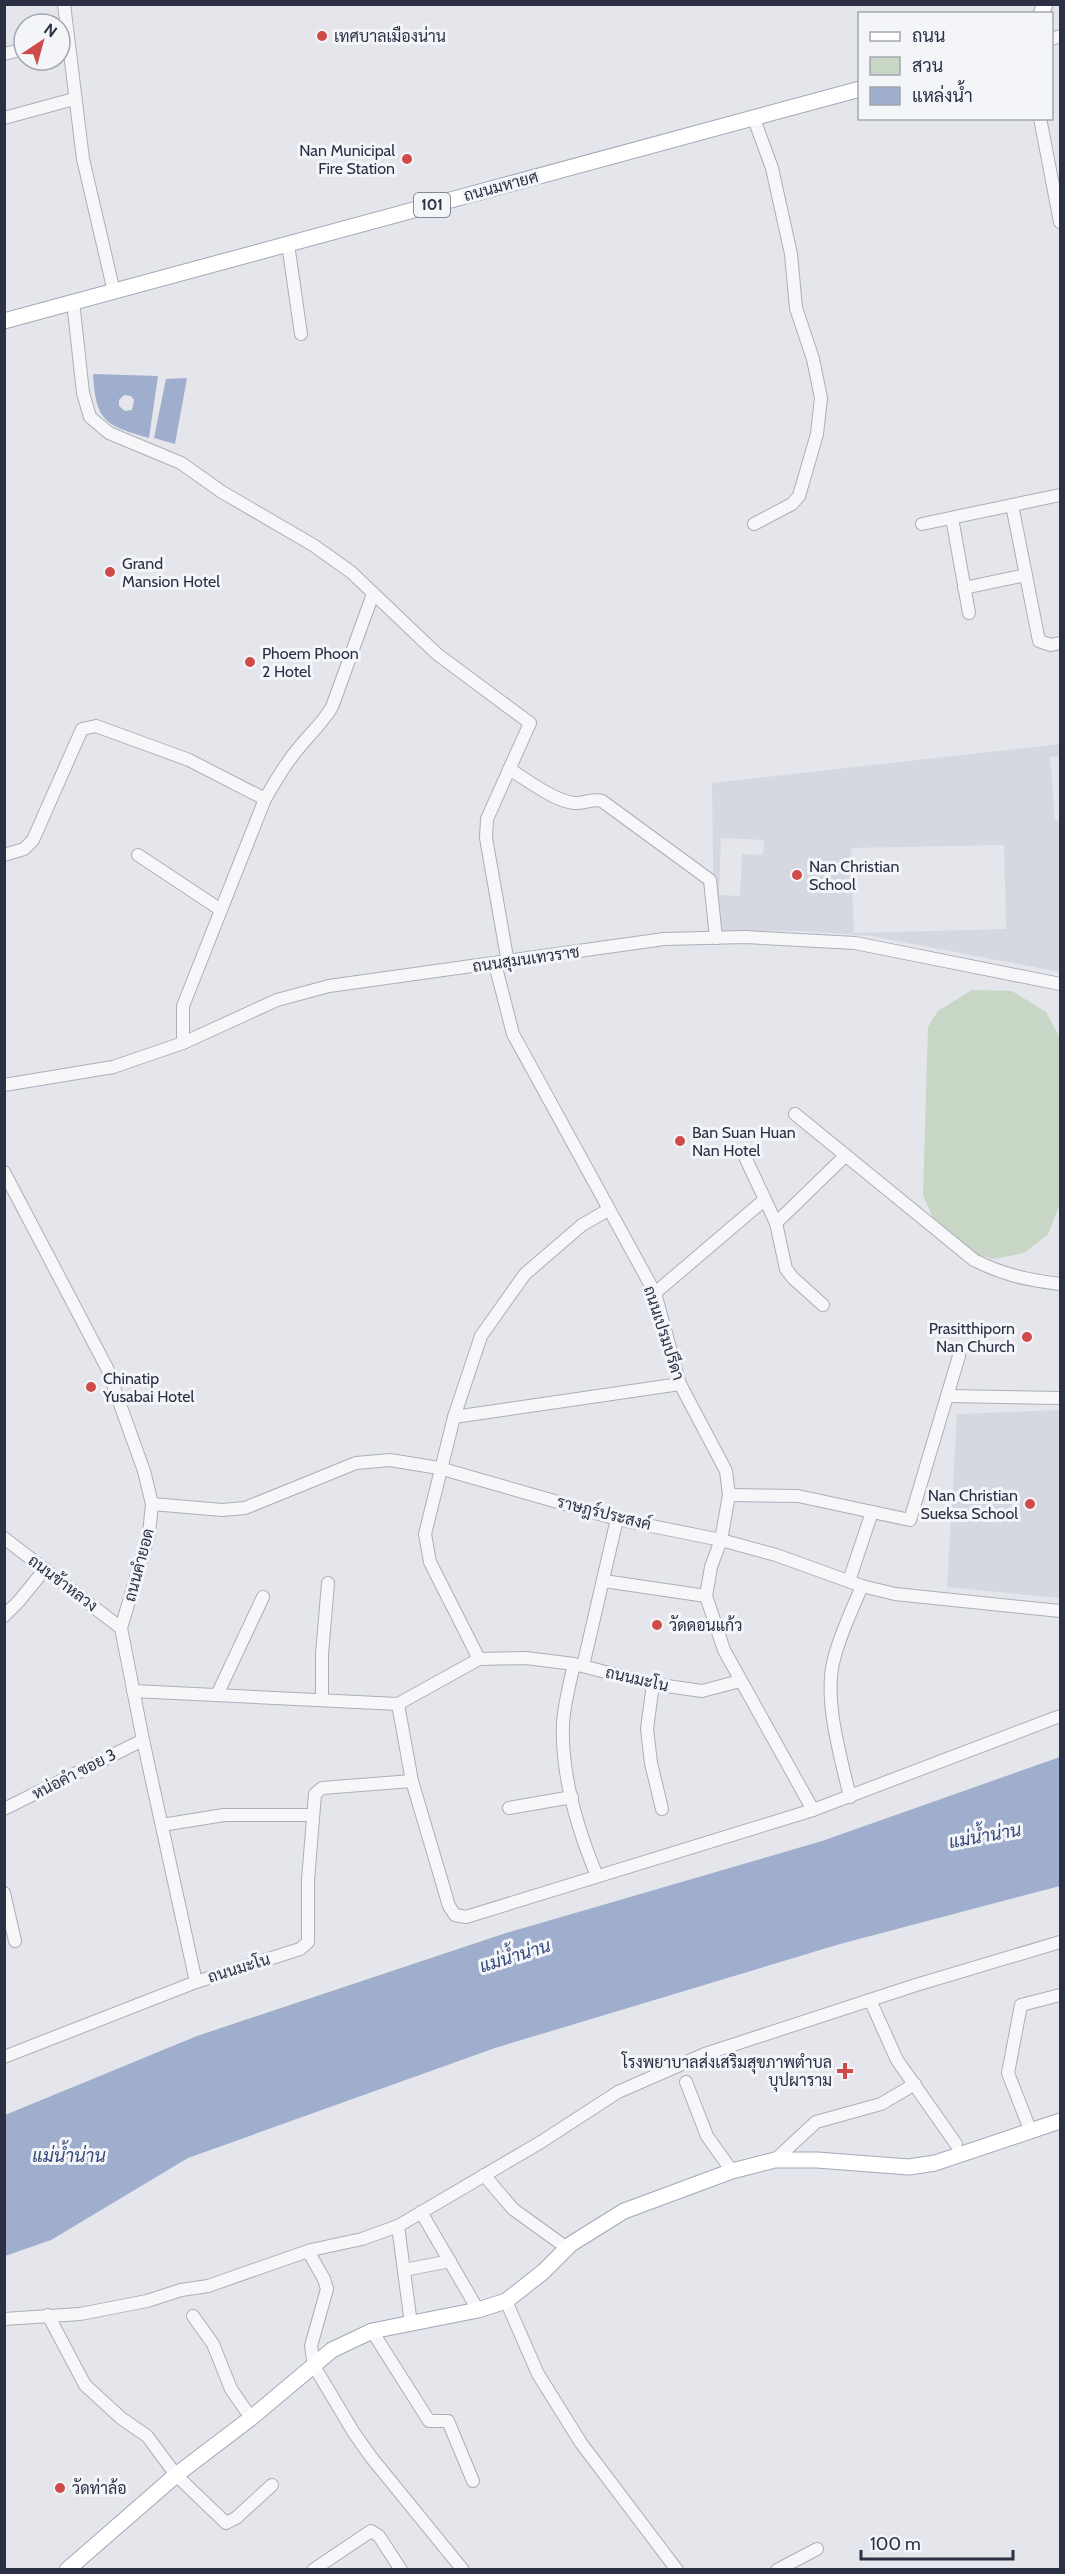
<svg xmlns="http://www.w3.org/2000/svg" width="1065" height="2574" font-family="Cabin,Sarabun,sans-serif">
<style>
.built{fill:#d6d8e1;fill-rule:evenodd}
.green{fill:#c7d6c5}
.water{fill:#9faecc;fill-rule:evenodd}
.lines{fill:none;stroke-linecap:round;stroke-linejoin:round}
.minor-casing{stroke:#acafba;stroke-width:14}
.major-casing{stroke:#a3a8b8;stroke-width:17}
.minor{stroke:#f7f7fa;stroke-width:12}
.major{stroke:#fff;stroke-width:15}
.poi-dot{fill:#d04a49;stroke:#f4f5f9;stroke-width:2}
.labels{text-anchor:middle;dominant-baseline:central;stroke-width:6;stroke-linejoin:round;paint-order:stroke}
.shield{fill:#f4f5f9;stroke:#676b7b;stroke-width:1.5}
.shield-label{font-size:15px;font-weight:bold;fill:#2b3045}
.poi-label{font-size:16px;fill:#2b3045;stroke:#f4f5f9;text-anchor:start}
.street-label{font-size:16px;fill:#2b3045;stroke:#f4f5f9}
.water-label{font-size:18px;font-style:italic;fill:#34487a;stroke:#f4f5f9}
</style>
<rect width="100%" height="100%" fill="#e4e6ec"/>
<g class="built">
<path d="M 1060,744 L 1060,756 L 1050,757 L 1055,820 L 1060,820 L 1060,972 L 871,936 L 799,931 L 714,931 L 712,783 ZM 721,838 L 764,840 L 763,855 L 742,854 L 740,896 L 719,895 ZM 1004,845 L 1006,929 L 854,933 L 851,848 Z"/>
<path d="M 1060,1410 L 1060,1598 L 947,1587 L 957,1414 Z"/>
</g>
<path class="green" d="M 972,990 L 1012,991 L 1046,1012 L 1060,1038 L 1060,1204 L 1048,1234 L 1024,1253 L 993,1259 L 965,1251 L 938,1230 L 923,1195 L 928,1027 L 938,1011 Z"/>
<g class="water">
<path d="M 93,374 L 158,376 L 149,438 C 105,425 96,422 93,374 ZM 124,395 L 131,396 L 134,400 L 132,410 L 125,411 L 119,406 L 119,400 Z"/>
<path d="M 187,378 L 175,444 L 154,438 L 166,379 Z"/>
<path d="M 1060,1757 L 1060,1886 L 840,1944 L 495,2048 L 188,2158 L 51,2240 L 5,2256 L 5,2115 L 197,2036 L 506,1933 L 822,1841 Z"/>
</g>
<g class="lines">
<g class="minor-casing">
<g id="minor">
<path d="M 64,4 L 83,159 L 114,292"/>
<path d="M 1052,39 L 1060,36"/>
<path d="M 4,54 L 24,49"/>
<path d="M 4,118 L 74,99"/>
<path d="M 1040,118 L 1060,222"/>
<path d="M 754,119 L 772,168 L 791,254 L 796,308 L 813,359 L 821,398 L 817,434 L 799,496 L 792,504 L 754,524"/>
<path d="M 288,244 L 301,334"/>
<path d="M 73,301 L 83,393 L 90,417 L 109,433 L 181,463 L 222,492 L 313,545 L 351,572 L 437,654 L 530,723 L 487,819 L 486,838 L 508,963"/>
<path d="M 1012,505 L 1039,641 L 1051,645 L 1060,643"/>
<path d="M 952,518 L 969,613"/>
<path d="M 922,524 L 1060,495"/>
<path d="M 964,588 L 1026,575"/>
<path d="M 509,769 C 526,779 554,801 574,803 C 584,804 592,798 602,801 L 710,880 L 716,938"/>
<path d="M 4,855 L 24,849 L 33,840 L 82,729 L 96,726 L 189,760 L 265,799"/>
<path d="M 138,855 L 221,910"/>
<path d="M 495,964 L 513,1034 L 655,1293 L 680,1384 L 726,1471 L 729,1495 L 721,1540 L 711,1567 L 706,1596 L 724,1650 L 813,1810 L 1060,1716"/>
<path d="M 183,1043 L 183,1006 L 265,799 C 276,780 287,761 302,744 C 313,731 323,722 332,707 L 373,594"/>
<path d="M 4,1085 L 113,1067 L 183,1043 L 277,1000 L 329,986 L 664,939 L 745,937 L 855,943 L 1060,984"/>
<path d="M 795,1114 L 974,1260 C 1004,1275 1027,1280 1060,1284"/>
<path d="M 745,1157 L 776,1223 L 786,1269 L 793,1278 L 823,1305"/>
<path d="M 4,1172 L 107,1368 L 144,1471 L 152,1504 L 149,1534 L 121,1628 L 143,1740 L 196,1982"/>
<path d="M 776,1223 L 845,1156"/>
<path d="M 655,1293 L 764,1200"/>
<path d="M 947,1396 L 1060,1398"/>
<path d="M 454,1417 L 680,1384"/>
<path d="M 729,1495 L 798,1496 L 910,1520 L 959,1356"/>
<path d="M 152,1504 L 222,1510 L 245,1508 L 356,1463 L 390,1460 L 439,1468 L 617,1519 L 721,1540 L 776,1555 L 862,1586 L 895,1594 L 1060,1611"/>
<path d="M 4,1538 L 121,1628"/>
<path d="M 604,1581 L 706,1596"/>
<path d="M 849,1581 L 872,1512"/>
<path d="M 4,1616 L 19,1601 L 45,1569"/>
<path d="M 479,1659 L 430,1562 L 425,1534 L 454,1417 L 481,1336 L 525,1274 L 582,1225 L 608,1210"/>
<path d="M 574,1664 C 570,1683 564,1704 563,1724 C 561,1776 577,1828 597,1876"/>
<path d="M 583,1666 L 617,1519"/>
<path d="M 653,1684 L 647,1729 L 651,1763 L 662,1809"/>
<path d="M 133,1691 L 398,1704 L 479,1659 L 526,1658 L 574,1664 L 653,1684 L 702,1691 L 740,1681"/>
<path d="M 217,1695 L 263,1597"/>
<path d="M 322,1699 L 322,1654 L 328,1583"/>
<path d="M 398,1704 L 412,1781 L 449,1906 L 455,1915 L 466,1917 L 813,1810"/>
<path d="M 850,1797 C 841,1758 823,1699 834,1659 C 840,1634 852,1610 862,1586"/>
<path d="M 509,1808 L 572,1797"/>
<path d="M 4,1809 L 143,1740"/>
<path d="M 162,1825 L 224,1815 L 313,1815"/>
<path d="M 4,1893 L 15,1941"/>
<path d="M 870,2000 L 897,2060 L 956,2144"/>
<path d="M 4,2057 L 196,1982 L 300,1949 L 308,1942 L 308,1880 L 315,1794 L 322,1788 L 412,1781"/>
<path d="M 686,2082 L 707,2136 L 732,2171"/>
<path d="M 1031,2132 L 1008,2073 L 1021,2005 L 1060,1995"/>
<path d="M 775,2160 L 816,2122 L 881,2104 L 915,2084"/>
<path d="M 484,2175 L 513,2209 L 567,2248"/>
<path d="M 421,2212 L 478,2310"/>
<path d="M 398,2226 L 411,2324"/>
<path d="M 308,2251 L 324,2279 L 327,2289 L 311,2346 L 314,2366 L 354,2433 L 371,2457 L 463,2570"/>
<path d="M 404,2270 L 450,2261"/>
<path d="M 506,2301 L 538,2374 L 581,2443 L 677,2570"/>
<path d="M 48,2315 L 85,2385 L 121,2418 L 147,2436 L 176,2475 L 226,2523 L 236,2518 L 272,2485"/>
<path d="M 193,2316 L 213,2344 L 231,2389 L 251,2418"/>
<path d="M 4,2319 L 80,2314 L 147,2301 L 181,2290 L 208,2286 L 311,2250 L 362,2239 L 398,2226 L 541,2142 L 618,2092 L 705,2054 L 916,1985 L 1060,1942"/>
<path d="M 372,2331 L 429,2421 L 448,2421 L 473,2481"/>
<path d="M 313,2570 L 371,2531 L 379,2536 L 401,2570"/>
<path d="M 777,2570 L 817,2549"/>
</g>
</g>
<g class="major-casing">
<g id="major">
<path d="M 1041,14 L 1045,4"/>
<path d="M 4,321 L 860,89"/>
<path d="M 67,2570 L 176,2475 L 251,2418 L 332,2350 L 372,2331 L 478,2310 L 506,2301 L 543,2272 L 571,2244 L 624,2211 L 732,2171 L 775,2160 L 817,2160 L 909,2167 L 935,2163 L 1060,2121"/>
</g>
</g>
<use href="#minor" class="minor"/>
<use href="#major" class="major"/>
</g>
<g class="poi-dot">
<circle cx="322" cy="36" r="6"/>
<circle cx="407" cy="159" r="6"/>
<circle cx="110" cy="572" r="6"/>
<circle cx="250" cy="662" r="6"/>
<circle cx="797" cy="875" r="6"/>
<circle cx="680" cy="1141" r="6"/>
<circle cx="1027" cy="1337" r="6"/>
<circle cx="91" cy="1387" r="6"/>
<circle cx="1030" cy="1504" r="6"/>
<circle cx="657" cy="1625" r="6"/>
<path d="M842 2062h6v6h6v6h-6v6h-6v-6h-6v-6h6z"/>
<circle cx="60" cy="2488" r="6"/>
</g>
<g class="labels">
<rect class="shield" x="414" y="193" width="36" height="24" rx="4.5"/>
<g class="shield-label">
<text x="432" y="205">101</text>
</g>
<g class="poi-label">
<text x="334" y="36">เทศบาลเมืองน่าน</text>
<text x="395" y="150" text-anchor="end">Nan Municipal<tspan x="395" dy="18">Fire Station</tspan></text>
<text x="122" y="563">Grand<tspan x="122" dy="18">Mansion Hotel</tspan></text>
<text x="262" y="653">Phoem Phoon<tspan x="262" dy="18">2 Hotel</tspan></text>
<text x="809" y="866">Nan Christian<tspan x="809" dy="18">School</tspan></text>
<text x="692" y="1132">Ban Suan Huan<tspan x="692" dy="18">Nan Hotel</tspan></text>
<text x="1015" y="1328" text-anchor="end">Prasitthiporn<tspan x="1015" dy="18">Nan Church</tspan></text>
<text x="103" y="1378">Chinatip<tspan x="103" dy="18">Yusabai Hotel</tspan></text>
<text x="1018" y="1495" text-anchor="end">Nan Christian<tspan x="1018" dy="18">Sueksa School</tspan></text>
<text x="669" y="1625">วัดดอนแก้ว</text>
<text x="832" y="2062" text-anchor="end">โรงพยาบาลส่งเสริมสุขภาพตำบล<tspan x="832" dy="18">บุปผาราม</tspan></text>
<text x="72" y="2488">วัดท่าล้อ</text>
</g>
<g class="street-label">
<text transform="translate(501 186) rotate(-15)">ถนนมหายศ</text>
<text transform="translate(526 959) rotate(-8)">ถนนสุมนเทวราช</text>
<text transform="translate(664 1333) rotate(72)">ถนนเปรมปรีดา</text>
<text transform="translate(604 1513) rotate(14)">ราษฎร์ประสงค์</text>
<text transform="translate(139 1565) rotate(-75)">ถนนคำยอด</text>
<text transform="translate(63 1583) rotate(37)">ถนนข้าหลวง</text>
<text transform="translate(637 1679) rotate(13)">ถนนมะโน</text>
<text transform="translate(74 1774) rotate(-27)">หน่อคำ ซอย 3</text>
<text transform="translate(239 1968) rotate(-17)">ถนนมะโน</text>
</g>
<g class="water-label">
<text transform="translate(985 1836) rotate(-10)">แม่น้ำน่าน</text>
<text transform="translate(515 1956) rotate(-17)">แม่น้ำน่าน</text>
<text x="69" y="2156">แม่น้ำน่าน</text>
</g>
</g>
<rect width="1065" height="2574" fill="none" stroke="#2b3045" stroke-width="12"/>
<rect x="858" y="12" width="195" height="108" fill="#f4f5f9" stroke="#a4a6b1" stroke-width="1.5"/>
<rect x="870" y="32" width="30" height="9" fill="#ffffff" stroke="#a4a6b1" stroke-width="1.5"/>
<text x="912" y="42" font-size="18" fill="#2b3045">ถนน</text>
<rect x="870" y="57" width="30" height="18" fill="#c7d6c5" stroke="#a4a6b1" stroke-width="1.5"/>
<text x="912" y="72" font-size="18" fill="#2b3045">สวน</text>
<rect x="870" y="87" width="30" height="18" fill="#9faecc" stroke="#a4a6b1" stroke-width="1.5"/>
<text x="912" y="102" font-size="18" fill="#2b3045">แหล่งน้ำ</text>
<g transform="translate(42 42) rotate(36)"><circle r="28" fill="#f4f5f9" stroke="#a4a6b1" stroke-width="1.5"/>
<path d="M0-4.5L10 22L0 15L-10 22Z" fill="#d04a49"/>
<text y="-9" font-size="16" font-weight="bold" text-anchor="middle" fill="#2b3045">N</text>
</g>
<path d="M861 2550v9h152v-9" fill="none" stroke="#2b3045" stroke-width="3"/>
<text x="870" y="2550" font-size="18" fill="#2b3045" stroke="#f4f5f9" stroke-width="4.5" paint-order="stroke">100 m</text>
</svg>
